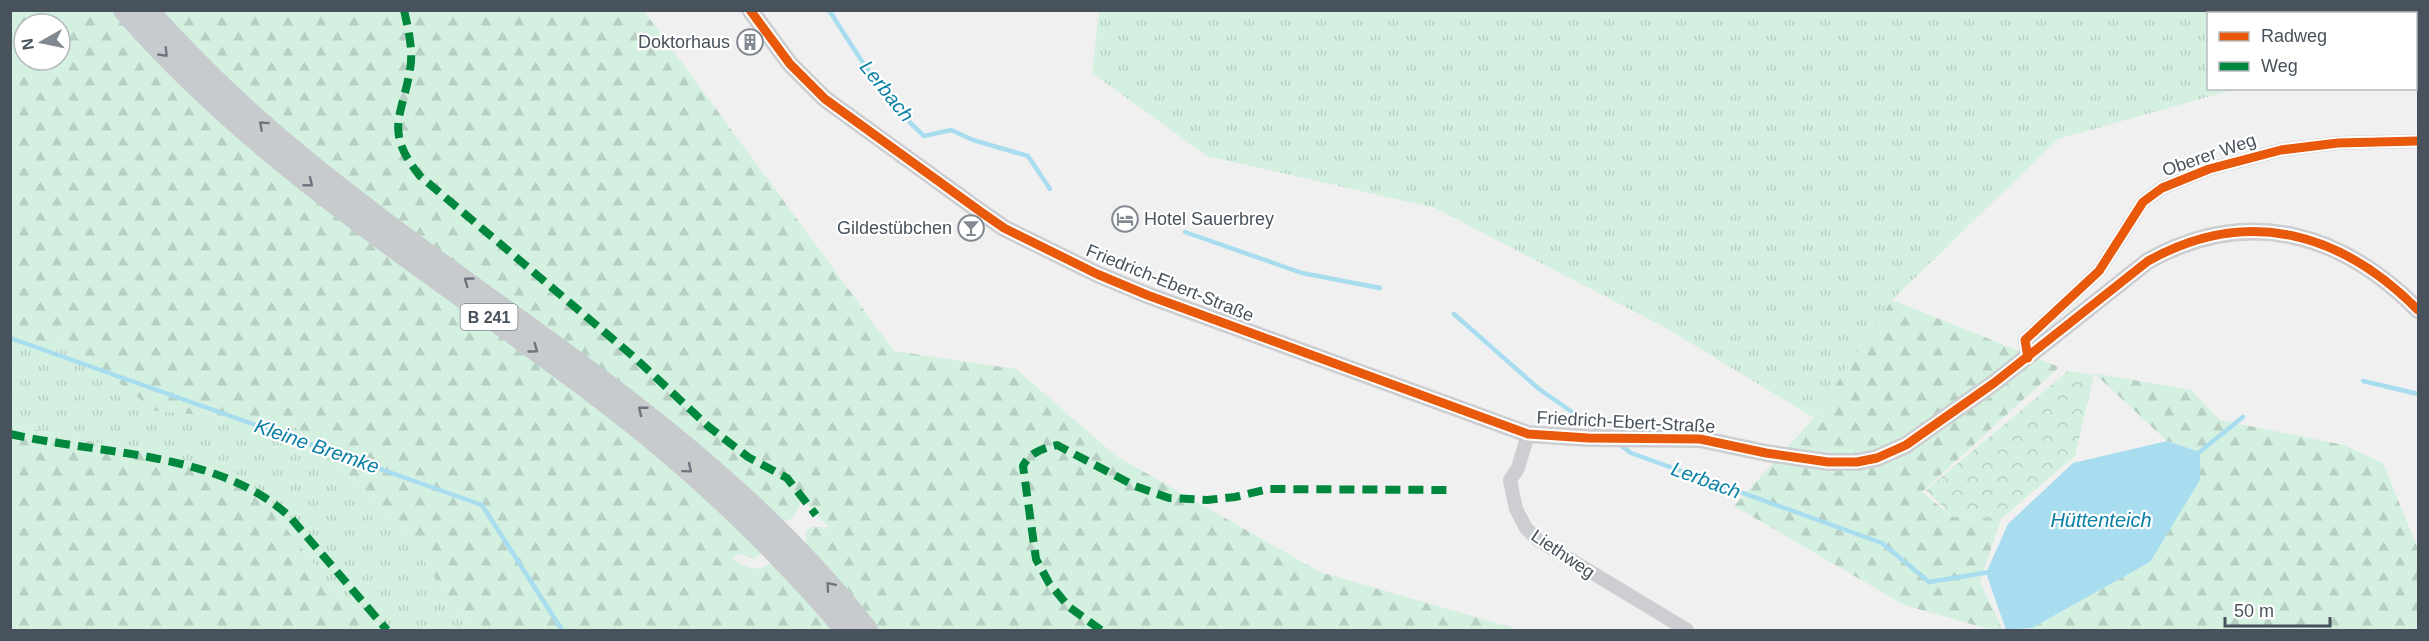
<svg xmlns="http://www.w3.org/2000/svg" width="2429" height="641" font-family="Arial,sans-serif">
<style>
.grass{fill:url(#grass-tufts)}
.forest{fill:url(#forest-firs);fill-rule:evenodd}
.park{fill:url(#park-crowns)}
.water{fill:#a8ddef}
.lines{fill:none;stroke-linecap:round;stroke-linejoin:round}
.stream{stroke:#a8ddef;stroke-width:4.5}
.minor{stroke:#ccced1;stroke-width:14}
.tertiary{stroke:#ccced1;stroke-width:18}
.primary{stroke:#c7cbce;stroke-width:22}
.quiet{stroke:#00873e;stroke-width:8;stroke-dasharray:15 8;stroke-linecap:butt}
.cycleway-casing{stroke:#fff;stroke-width:13}
.cycleway{stroke:#e8590c;stroke-width:9}
.oneway{stroke:#6d767f}
.labels{text-anchor:middle;dominant-baseline:central;stroke-width:4.5;stroke-linejoin:round;paint-order:stroke}
.shield{fill:#fff;stroke:#7e868e;stroke-width:1.5}
.shield-label{font-size:16px;font-weight:bold;fill:#47525d}
.poi-label{font-size:18px;fill:#47525d;stroke:#fff;text-anchor:end}
.street-label{font-size:18px;fill:#47525d;stroke:#fff}
.water-label{font-size:20px;font-style:italic;fill:#0a80a5;stroke:#fff}
</style>
<defs>
<pattern id="grass-tufts" width="24" height="20" patternUnits="userSpaceOnUse" patternTransform="scale(1.5)"><rect width="24" height="20" fill="#d4f0e0"/><path d="M3 7l-1-3M5 7V3M7 7l1-3M15 17l-1-3M17 17v-4M19 17l1-3" fill="none" stroke="#b7d0c3"/></pattern>
<pattern id="forest-firs" width="22" height="20" patternUnits="userSpaceOnUse" patternTransform="scale(1.5)"><rect width="22" height="20" fill="#d4f0e0"/><path d="M5 1l3.5 6h-7zM16 11l3.5 6h-7z" fill="#b7d0c3"/></pattern>
<pattern id="park-crowns" width="20" height="18" patternUnits="userSpaceOnUse" patternTransform="scale(1.5)"><rect width="20" height="18" fill="#d4f0e0"/><path d="M2 6a3 3 0 1 1 6 0M12 15a3 3 0 1 1 6 0" fill="none" stroke="#b7d0c3"/></pattern>
</defs>
<rect width="100%" height="100%" fill="#f1f0f0"/>
<g class="grass">
<path d="M 2293,10 L 2294,13 L 2208,14 L 2208,88 L 2236,89 L 2058,139 L 1892,300 L 1814,418 L 1666,328 L 1435,208 L 1207,156 L 1092,73 L 1099,11 Z"/>
<path d="M 62,340 L 157,411 L 291,423 L 396,521 L 473,630 L 365,630 L 264,500 L 210,467 L 11,424 L 10,348 Z"/>
</g>
<g class="forest">
<path d="M 10,11 L 115,11 L 716,505 L 759,547 L 760,554 L 755,559 L 738,554 L 733,559 C 744,567 756,573 768,564 L 780,567 L 836,630 L 473,630 L 396,521 L 292,423 L 156,411 L 62,340 L 11,348 ZM 24,24 L 60,24 L 60,60 L 24,60 Z"/>
<path d="M 157,11 L 644,11 L 894,351 L 1016,369 L 1116,456 L 1320,572 L 1521,630 L 877,630 L 806,547 L 806,531 L 811,527 L 821,527 L 824,530 L 828,526 L 802,499 C 797,510 796,521 782,521 L 282,131 Z"/>
<path d="M 1892,300 L 2059,367 L 1922,492 L 1953,517 L 2001,519 L 1980,582 L 2003,630 L 1992,630 L 1904,605 L 1734,506 L 1814,418 Z"/>
<path d="M 2094,373 L 2191,390 L 2220,420 L 2344,445 L 2383,463 L 2418,549 L 2418,630 L 2032,630 L 2032,628 L 2150,562 L 2200,452 L 2167,441 Z"/>
<path d="M 11,424 L 210,467 L 264,500 L 365,630 L 11,630 Z"/>
</g>
<path class="park" d="M 2068,371 L 2094,375 L 2075,456 L 2001,519 L 1953,517 L 1926,490 Z"/>
<path class="water" d="M 2167,441 L 2200,452 L 2200,480 L 2150,562 L 2032,628 L 2006,630 L 1986,573 L 2008,524 L 2073,463 Z"/>
<g class="lines">
<g class="stream">
<path d="M 829,10 C 857,54 885,101 924,136 L 951,130 L 973,140 L 1028,156 L 1050,189"/>
<path d="M 1185,232 L 1302,273 L 1380,288"/>
<path d="M 1454,314 L 1539,389 L 1601,432"/>
<path d="M 10,338 L 482,505 L 562,630"/>
<path d="M 2363,381 L 2418,394"/>
<path d="M 1620,445 L 1631,453 L 1882,543 L 1929,582 L 1990,572"/>
<path d="M 2197,454 L 2243,417"/>
</g>
<g class="minor">
<path d="M 2028,358 L 2025,340 L 2099,271 L 2143,202 L 2162,188 L 2209,169 L 2281,150 L 2338,143 L 2418,141"/>
<path d="M 1528,434 L 1518,468 L 1510,480 L 1516,509 L 1526,528 L 1538,540 L 1687,630"/>
</g>
<path class="tertiary" d="M 750,10 L 790,64 L 825,99 L 981,212 L 1004,228 L 1097,274 L 1147,295 L 1528,434 L 1588,438 L 1700,439 L 1766,453 L 1828,462 L 1857,462 L 1877,458 L 1906,445 L 1994,383 L 2148,261 C 2248,205 2342,233 2418,310"/>
<g class="primary">
<path d="M 124,10 C 261,169 443,277 607,403 C 696,471 774,546 846,630"/>
<path d="M 147,10 C 188,55 231,98 277,137 C 474,305 706,423 867,630"/>
</g>
<g class="quiet">
<path d="M 404,10 C 408,28 412,44 411,62 C 405,114 381,128 420,176 L 634,357 L 709,427 L 748,457 L 787,478 L 816,515"/>
<path d="M 10,434 C 101,455 218,451 290,517 L 387,630"/>
<path d="M 1101,630 L 1069,607 L 1049,583 L 1036,559 L 1023,466 C 1030,452 1042,449 1057,445 L 1135,486 L 1169,498 L 1207,500 L 1235,497 L 1268,489 L 1452,490"/>
</g>
<g class="cycleway-casing">
<g id="cycleway">
<path d="M 750,10 L 790,64 L 825,99 L 981,212 L 1004,228 L 1097,274 L 1147,295 L 1528,434 L 1588,438 L 1700,439 L 1766,453 L 1828,462 L 1857,462 L 1877,458 L 1906,445 L 1994,383 L 2148,261 C 2248,205 2342,233 2418,310"/>
<path d="M 2028,358 L 2025,340 L 2099,271 L 2143,202 L 2162,188 L 2209,169 L 2281,150 L 2338,143 L 2418,141"/>
</g>
</g>
<use href="#cycleway" class="cycleway"/>
</g>
<defs><path id="oneway-chevron" d="M-2-3.5L2.5 0L-2 3.5" fill="none" stroke-width="1.6" stroke-linecap="round" stroke-linejoin="round" transform="scale(1.5)"/></defs>
<g class="oneway">
<use href="#oneway-chevron" transform="translate(164 53) rotate(46)"/>
<use href="#oneway-chevron" transform="translate(263 125) rotate(-138)"/>
<use href="#oneway-chevron" transform="translate(309 183) rotate(39)"/>
<use href="#oneway-chevron" transform="translate(468 281) rotate(-144)"/>
<use href="#oneway-chevron" transform="translate(534 349) rotate(36)"/>
<use href="#oneway-chevron" transform="translate(642 410) rotate(-141)"/>
<use href="#oneway-chevron" transform="translate(688 469) rotate(40)"/>
<use href="#oneway-chevron" transform="translate(830 586) rotate(-131)"/>
</g>
<defs>
<g id="building-ring" transform="scale(1.35)"><circle r="9.5" fill="#fff" stroke="#828990" stroke-width="1.5"/><path d="M-4-6H4V6H1V3H-1V6H-4ZM-2.5-4.3h1.7v1.8h-1.7ZM.8-4.3h1.7v1.8H.8ZM-2.5-1h1.7V.8h-1.7ZM.8-1h1.7V.8H.8Z" fill="#828990"/></g>
<g id="hotel-ring" transform="scale(1.35)"><circle r="9.5" fill="#fff" stroke="#828990" stroke-width="1.5"/><path d="M-6-4.5h1.5V1H6V5H4.5V3h-9V5H-6ZM-4 0a1.8 1.8 0 1 1 3.6 0ZM.5 0V-2.5h3Q6-2.5 6 0Z" fill="#828990"/></g>
<g id="bar-ring" transform="scale(1.35)"><circle r="9.5" fill="#fff" stroke="#828990" stroke-width="1.5"/><path d="M-6-5H6L.8 .8V4.5H3.5V6h-7V4.5H-.8V.8Z" fill="#828990"/></g>
</defs>
<g fill-rule="evenodd">
<use href="#building-ring" x="750" y="42"/>
<use href="#hotel-ring" x="1125" y="219"/>
<use href="#bar-ring" x="971" y="228"/>
</g>
<g class="labels">
<rect class="shield" x="460.5" y="304" width="57" height="26" rx="4.5"/>
<g class="shield-label">
<text x="489" y="317">B 241</text>
</g>
<g class="poi-label">
<text x="730" y="42">Doktorhaus</text>
<text x="1144" y="219" text-anchor="start">Hotel Sauerbrey</text>
<text x="952" y="228">Gildestübchen</text>
</g>
<g class="street-label">
<text transform="translate(2209 155) rotate(-19)">Oberer Weg</text>
<text transform="translate(1170 283) rotate(22)">Friedrich-Ebert-Straße</text>
<text transform="translate(1626 422) rotate(3)">Friedrich-Ebert-Straße</text>
<text transform="translate(1563 554) rotate(34)">Liethweg</text>
</g>
<g class="water-label">
<text transform="translate(887 91) rotate(51)">Lerbach</text>
<text transform="translate(317 446) rotate(19)">Kleine Bremke</text>
<text transform="translate(1706 480) rotate(20)">Lerbach</text>
<text x="2101" y="520">Hüttenteich</text>
</g>
</g>
<rect width="2429" height="641" fill="none" stroke="#47525d" stroke-width="24"/>
<rect x="2207" y="12" width="210" height="78" fill="#ffffff" stroke="#b5babe" stroke-width="1.5"/>
<rect x="2219" y="32" width="30" height="9" fill="#e8590c" stroke="#b5babe" stroke-width="1.5"/>
<text x="2261" y="42" font-size="18" fill="#47525d">Radweg</text>
<rect x="2219" y="62" width="30" height="9" fill="#00873e" stroke="#b5babe" stroke-width="1.5"/>
<text x="2261" y="72" font-size="18" fill="#47525d">Weg</text>
<g transform="translate(42 42) rotate(261)"><circle r="28" fill="#ffffff" stroke="#b5babe" stroke-width="1.5"/>
<path d="M0-4.5L10 22L0 15L-10 22Z" fill="#828990"/>
<text y="-9" font-size="16" font-weight="bold" text-anchor="middle" fill="#47525d">N</text>
</g>
<path d="M2225 617v9h105v-9" fill="none" stroke="#47525d" stroke-width="3"/>
<text x="2234" y="617" font-size="18" fill="#47525d" stroke="#ffffff" stroke-width="4.5" paint-order="stroke">50 m</text>
</svg>
